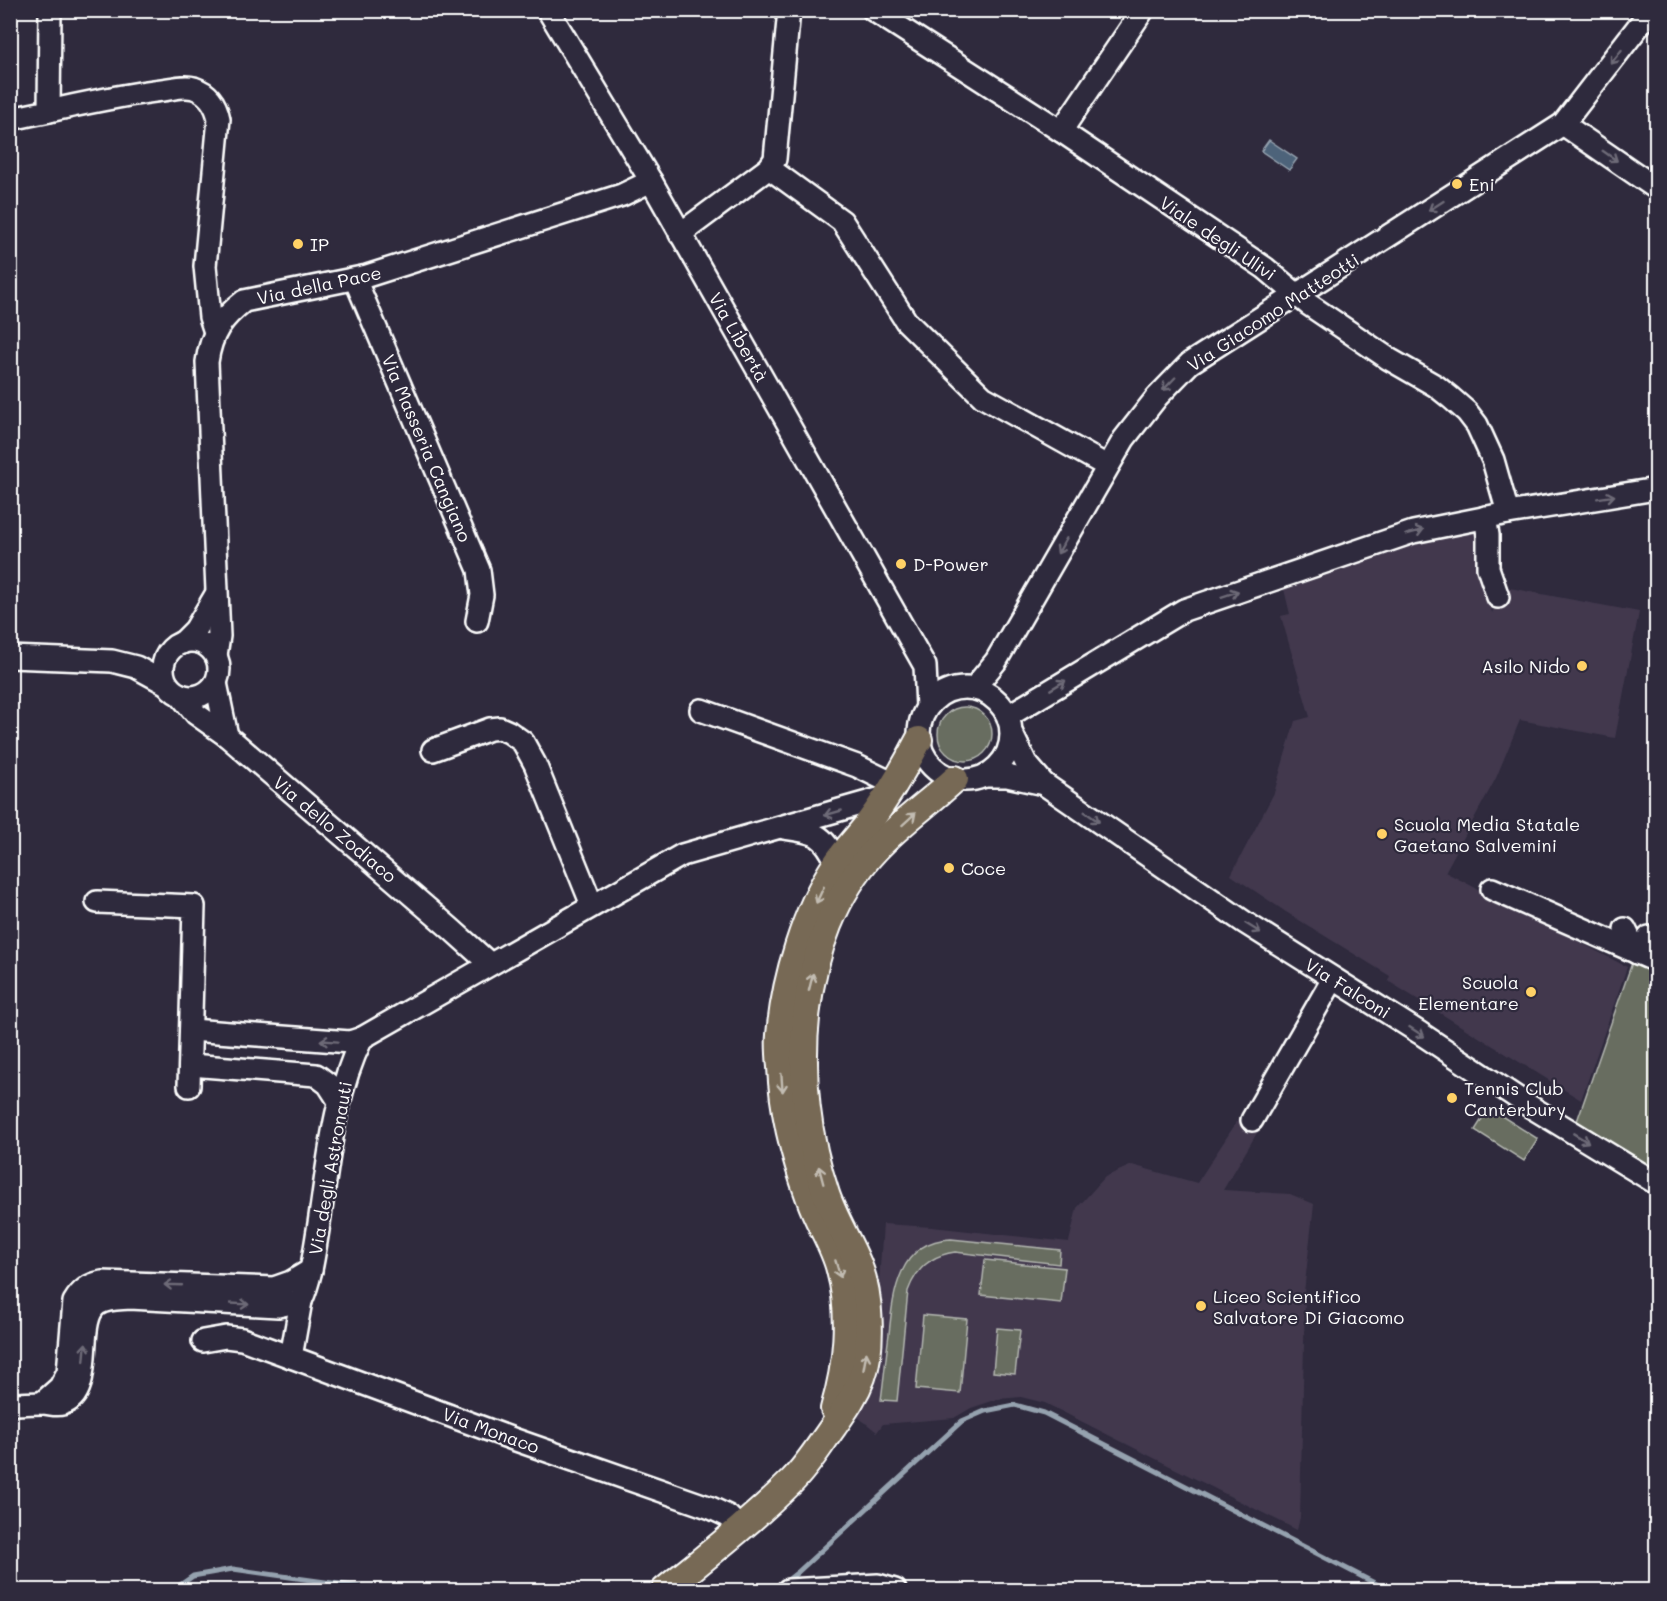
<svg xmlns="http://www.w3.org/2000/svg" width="1667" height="1601" font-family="Mali,sans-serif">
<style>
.built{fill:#42394e}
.green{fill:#676d60;stroke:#b3b6b0;stroke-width:1.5}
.water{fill:#4e647a;stroke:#95a2af;stroke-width:1.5}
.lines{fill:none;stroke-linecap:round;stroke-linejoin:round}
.stream{stroke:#95a2af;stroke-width:5}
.minor-casing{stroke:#fff;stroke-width:26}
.major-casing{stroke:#fff;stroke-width:30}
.minor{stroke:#2f2a3d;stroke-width:21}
.major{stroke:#776954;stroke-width:26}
.oneway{stroke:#6d6a77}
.oneway2{stroke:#c2bcb2}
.poi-dot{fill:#ffd166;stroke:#2f2a3d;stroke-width:2}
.labels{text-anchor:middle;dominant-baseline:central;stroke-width:4.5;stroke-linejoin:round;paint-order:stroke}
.poi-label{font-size:18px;fill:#fff;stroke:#2f2a3d;text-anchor:start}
.street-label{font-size:18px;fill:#fff;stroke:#2f2a3d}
</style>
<rect width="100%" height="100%" fill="#2f2a3d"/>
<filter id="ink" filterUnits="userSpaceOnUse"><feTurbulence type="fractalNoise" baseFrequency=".0167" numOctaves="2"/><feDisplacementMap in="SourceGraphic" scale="12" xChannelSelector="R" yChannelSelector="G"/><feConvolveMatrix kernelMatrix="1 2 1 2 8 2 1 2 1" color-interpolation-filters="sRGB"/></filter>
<g filter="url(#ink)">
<g class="built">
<path d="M 1474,527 L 1480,570 L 1492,613 L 1504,587 L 1639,612 L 1615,738 L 1520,720 L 1496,778 L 1445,872 L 1627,967 L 1581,1100 L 1388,981 L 1390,976 L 1286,912 L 1231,875 L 1274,793 L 1295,721 L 1310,717 L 1281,616 L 1290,614 L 1283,585 Z"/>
<path d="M 1240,1117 L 1260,1128 L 1223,1190 L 1290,1194 L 1314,1204 L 1304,1292 L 1305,1299 L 1300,1517 L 1297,1530 L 1045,1403 L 1021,1397 L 998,1399 L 971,1408 L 954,1418 L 883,1424 L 877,1432 L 849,1410 L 877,1312 L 883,1224 L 932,1227 L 1069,1242 L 1077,1208 L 1105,1177 L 1132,1165 L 1197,1183 Z"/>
</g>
<g class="green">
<circle cx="965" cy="734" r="27"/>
<path d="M 1634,957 L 1656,967 L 1656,1176 L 1575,1127 Z"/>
<path d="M 1489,1108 L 1538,1139 L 1524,1161 L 1475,1130 Z"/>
<path d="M 951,1239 L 1060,1250 L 1059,1264 L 955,1252 C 932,1255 916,1269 908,1291 L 897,1401 L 881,1400 C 884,1378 886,1356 889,1334 C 893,1294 898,1241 951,1239 Z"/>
<path d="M 985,1260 L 1065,1268 L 1061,1303 L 981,1295 Z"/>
<path d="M 923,1315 L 967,1319 L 960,1393 L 916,1389 Z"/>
<path d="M 997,1328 L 1020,1330 L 1015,1374 L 993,1372 Z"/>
</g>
<path class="water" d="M 1269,140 L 1297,159 L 1289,170 L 1261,151 Z"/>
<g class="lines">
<g class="stream">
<path d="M 173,1590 L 193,1576 L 233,1569 L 382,1590"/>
<path d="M 775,1590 L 798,1572 L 962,1421 L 985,1411 L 1015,1405 L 1044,1413 L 1388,1590"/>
</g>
<g class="minor-casing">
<g id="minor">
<path d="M 548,10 L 651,181 L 925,666 L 927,707"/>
<path d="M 873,10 L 1061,131 L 1265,268 L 1308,304 L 1389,359 L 1436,386 L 1451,398 L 1467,412 L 1477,425 L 1493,460 L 1508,513"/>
<path d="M 49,111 L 50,10"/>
<path d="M 10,119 C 61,109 111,96 162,90 C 172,89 184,85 194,88 C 209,93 216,104 219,119 L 205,266 L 210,317 L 215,332"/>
<path d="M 1563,124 L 1656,188"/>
<path d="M 1061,131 L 1143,10"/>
<path d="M 769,168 L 842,221 L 906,321 L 983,397 L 1107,466"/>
<path d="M 680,234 L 769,168 L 775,159 L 789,10"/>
<path d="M 355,279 L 479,570 L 482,595 L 477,621"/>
<path d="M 1485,517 L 1488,535 L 1488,568 L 1498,597"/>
<circle cx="191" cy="669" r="28"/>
<path d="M 182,643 L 195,630 L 215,596"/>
<path d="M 216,655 L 219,636 L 207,362 C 211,333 222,318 244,301 L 367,276 L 622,195 L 651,181"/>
<path d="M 10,657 L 112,661 L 136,667 L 167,684"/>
<path d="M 216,683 L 227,736"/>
<circle cx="965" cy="734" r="46"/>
<path d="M 974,688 L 996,661 L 1124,439 L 1157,397 L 1190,363 L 1563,124 L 1651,10"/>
<path d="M 180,695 L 196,714 L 227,736 L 450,928 L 490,964"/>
<path d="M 701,710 L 857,766 L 894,784"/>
<path d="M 1008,716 L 1184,610 L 1413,532 L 1508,513 L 1656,489"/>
<path d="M 1012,734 L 1026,763 L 1044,784 L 1244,922 L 1420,1033 L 1531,1107 L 1656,1183"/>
<path d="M 433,750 L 490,729 L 500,728 L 509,732 L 523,742 L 535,764 L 592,905"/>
<path d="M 985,776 L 1007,776 L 1044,784"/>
<path d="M 784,828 C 815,832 823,833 837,863"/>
<path d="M 1492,889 L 1656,961"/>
<path d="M 97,902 L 194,906 L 189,1086"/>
<path d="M 1625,929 L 1637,953 L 1649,937"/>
<path d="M 191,1030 L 350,1042 L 362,1038"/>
<path d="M 190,1065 L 316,1075 L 328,1084 L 339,1101"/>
<path d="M 1252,1120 L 1333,979"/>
<path d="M 301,1301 L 291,1357 L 513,1439 L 711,1508 L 728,1516 L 740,1528"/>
<path d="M 203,1341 L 226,1337 L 242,1339 L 291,1357"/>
<path d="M 42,1403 L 60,1387 L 68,1372 L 74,1302 C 81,1290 89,1284 102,1282 L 274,1288 L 291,1282 L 311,1270"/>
<path d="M 10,1404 C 21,1404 32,1403 43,1403 C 49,1403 56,1406 62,1404 C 98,1393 73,1320 98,1304 C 108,1298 119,1299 130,1298 L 278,1306 L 301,1301 C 311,1279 314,1254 318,1230 C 328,1166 333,1097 362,1038 L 682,855 L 885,797"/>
<path d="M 788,1590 L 878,1585 L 895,1590"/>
</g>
</g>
<g class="major-casing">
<g id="major">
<path d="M 834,1409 C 847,1365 852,1314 840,1270 C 834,1245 818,1223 810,1199 C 794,1156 783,1112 781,1067 C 780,1056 779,1045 780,1035 C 785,979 805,911 836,864 C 845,850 857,838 867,825 C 887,798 904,769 919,740"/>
<path d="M 665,1590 C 708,1555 753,1520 792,1481 C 808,1465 820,1445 833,1427 C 844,1411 855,1396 862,1377 C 873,1347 870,1293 858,1264 C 848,1240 834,1218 826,1194 C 789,1086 794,936 876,849 C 900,823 929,803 955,779"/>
</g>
</g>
<use href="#minor" class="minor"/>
<use href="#major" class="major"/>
</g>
<defs><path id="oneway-shaft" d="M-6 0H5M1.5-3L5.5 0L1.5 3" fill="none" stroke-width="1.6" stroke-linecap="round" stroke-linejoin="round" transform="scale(1.5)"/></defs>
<g class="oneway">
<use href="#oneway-shaft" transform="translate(1616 57) rotate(128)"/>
<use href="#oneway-shaft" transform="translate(1610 156) rotate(35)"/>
<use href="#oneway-shaft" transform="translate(1436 206) rotate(147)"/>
<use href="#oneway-shaft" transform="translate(1169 384) rotate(134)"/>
<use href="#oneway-shaft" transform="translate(1606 497) rotate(-9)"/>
<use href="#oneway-shaft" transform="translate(1415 532) rotate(-15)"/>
<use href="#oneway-shaft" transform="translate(1062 546) rotate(120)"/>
<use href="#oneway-shaft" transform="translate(1230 594) rotate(-19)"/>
<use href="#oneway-shaft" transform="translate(1058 685) rotate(-31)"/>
<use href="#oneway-shaft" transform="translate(833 813) rotate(164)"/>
<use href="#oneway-shaft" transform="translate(1092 817) rotate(35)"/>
<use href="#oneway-shaft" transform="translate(1253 928) rotate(32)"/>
<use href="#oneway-shaft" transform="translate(1417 1032) rotate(33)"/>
<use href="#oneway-shaft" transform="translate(329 1041) rotate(-176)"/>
<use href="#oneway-shaft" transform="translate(1581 1138) rotate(31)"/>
<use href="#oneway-shaft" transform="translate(173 1285) rotate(-178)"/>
<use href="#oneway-shaft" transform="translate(240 1304) rotate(3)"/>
<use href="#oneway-shaft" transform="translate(85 1352) rotate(-85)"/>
</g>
<g class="oneway2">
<use href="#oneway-shaft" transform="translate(909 819) rotate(-42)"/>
<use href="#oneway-shaft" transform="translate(820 895) rotate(115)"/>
<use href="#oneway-shaft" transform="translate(811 982) rotate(-76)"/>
<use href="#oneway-shaft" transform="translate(782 1083) rotate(86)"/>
<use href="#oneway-shaft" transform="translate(821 1175) rotate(-105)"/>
<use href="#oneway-shaft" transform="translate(838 1269) rotate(73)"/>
<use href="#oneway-shaft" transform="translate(865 1361) rotate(-80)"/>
</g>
</g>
<g class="poi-dot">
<circle cx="1457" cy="184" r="6"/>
<circle cx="298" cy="244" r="6"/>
<circle cx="901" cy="564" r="6"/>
<circle cx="1582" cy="666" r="6"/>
<circle cx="1382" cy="834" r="6"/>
<circle cx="949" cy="868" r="6"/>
<circle cx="1531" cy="992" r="6"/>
<circle cx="1452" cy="1098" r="6"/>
<circle cx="1201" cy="1306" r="6"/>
</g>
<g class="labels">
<g class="poi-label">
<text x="1469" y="184">Eni</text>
<text x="310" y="244">IP</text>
<text x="913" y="564">D-Power</text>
<text x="1570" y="666" text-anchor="end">Asilo Nido</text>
<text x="1394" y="824">Scuola Media Statale<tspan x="1394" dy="21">Gaetano Salvemini</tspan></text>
<text x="961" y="868">Coce</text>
<text x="1519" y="982" text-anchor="end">Scuola<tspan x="1519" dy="21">Elementare</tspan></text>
<text x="1464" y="1088">Tennis Club<tspan x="1464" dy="21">Canterbury</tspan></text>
<text x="1213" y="1296">Liceo Scientifico<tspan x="1213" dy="21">Salvatore Di Giacomo</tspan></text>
</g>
<g class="street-label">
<text transform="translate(1218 238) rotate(34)">Viale degli Ulivi</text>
<text transform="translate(319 285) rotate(-12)">Via della Pace</text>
<text transform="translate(1273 312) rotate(-33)">Via Giacomo Matteotti</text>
<text transform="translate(739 337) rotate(60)">Via Libertà</text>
<text transform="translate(427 448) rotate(67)">Via Masseria Cangiano</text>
<text transform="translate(335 829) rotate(40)">Via dello Zodiaco</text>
<text transform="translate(1348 988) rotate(32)">Via Falconi</text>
<text transform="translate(330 1168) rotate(-80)">Via degli Astronauti</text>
<text transform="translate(491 1430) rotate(20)">Via Monaco</text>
</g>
</g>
<rect width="1667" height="1601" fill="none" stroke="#2f2a3d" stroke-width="36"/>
<rect x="18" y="18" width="1631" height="1565" fill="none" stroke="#fff" stroke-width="2" filter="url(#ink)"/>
</svg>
